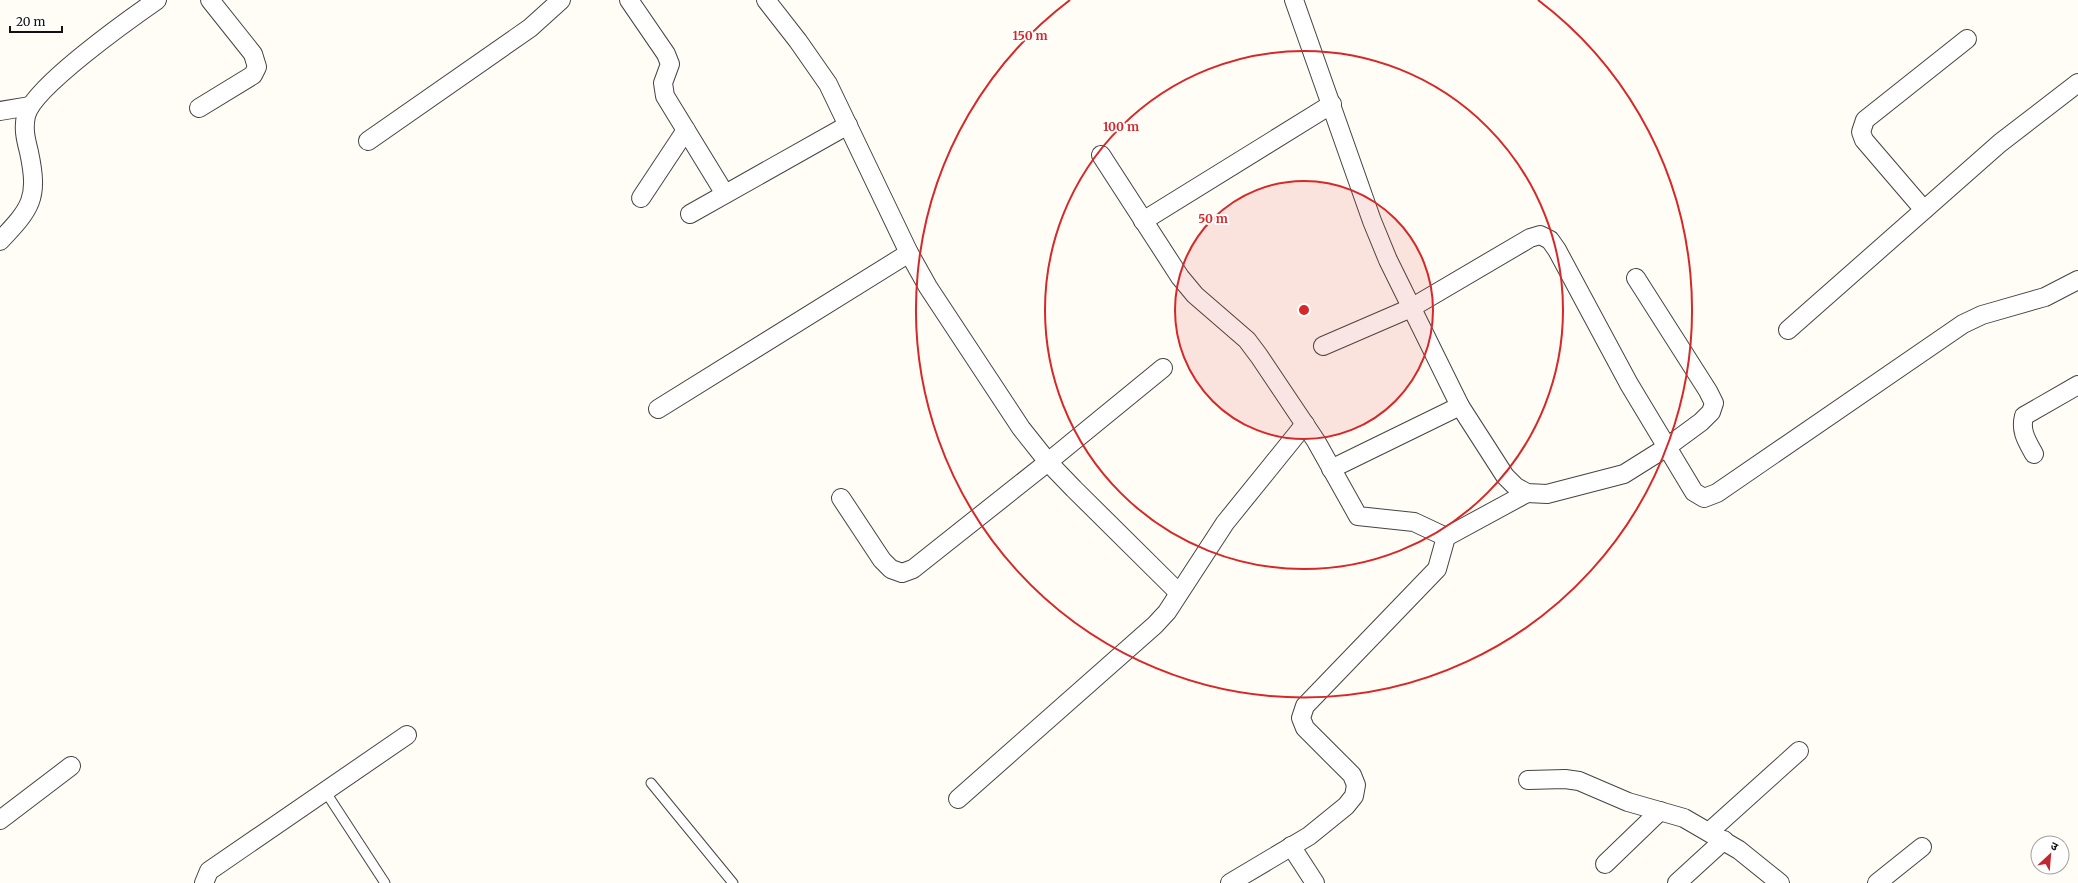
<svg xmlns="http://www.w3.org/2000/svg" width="2078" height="883" font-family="Merriweather,'Noto Sans Devanagari',serif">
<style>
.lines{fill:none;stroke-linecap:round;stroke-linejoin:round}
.lane-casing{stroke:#444;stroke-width:11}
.street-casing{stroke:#444;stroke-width:20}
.lane{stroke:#fff;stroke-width:9}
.street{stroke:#fff;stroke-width:18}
.ring{fill:none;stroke:#d62828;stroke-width:2}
.centre{fill:#d62828;stroke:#fff;stroke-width:2}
.ring-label{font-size:12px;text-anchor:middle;font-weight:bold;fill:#d62828;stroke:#fff;stroke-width:4;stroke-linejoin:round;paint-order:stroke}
</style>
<rect width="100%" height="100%" fill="#fffdf5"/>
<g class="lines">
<g class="lane-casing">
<g id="lane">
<path d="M 651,783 L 733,883"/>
<path d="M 325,791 L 385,883"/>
</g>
</g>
<g class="street-casing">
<g id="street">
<path d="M 629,0 L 666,54 L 670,64 L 663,83 L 665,96 L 725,194"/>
<path d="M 766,0 L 798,41 L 828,84 L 909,253 L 928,287 L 1021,428 L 1048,462 L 1074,489 L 1179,593"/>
<path d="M 1294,0 L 1372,221 L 1388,260 L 1460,406 L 1505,476 L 1516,487 L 1527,493 L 1547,494 L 1624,474 L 1667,447 L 1701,422 L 1711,412 L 1714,403 L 1708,391 L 1636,278"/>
<path d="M 199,108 L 253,75 L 257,67 L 253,54 L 210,0"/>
<path d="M 0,111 L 30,106"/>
<path d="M 368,141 L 530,28 L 561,0"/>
<path d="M 1101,155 L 1180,277 L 1195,295 L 1247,340 L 1259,356 L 1316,441 L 1358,516 L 1414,522 L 1446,537"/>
<path d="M 641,198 L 686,130"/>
<path d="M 1924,210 L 1864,140 L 1861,132 L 1865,120 L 1967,39"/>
<path d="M 690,214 L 848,125"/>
<path d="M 1143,221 L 1332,104"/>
<path d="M 0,241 C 31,208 39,199 29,152 C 26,140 23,129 26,116 C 32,88 131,18 157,0"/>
<path d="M 1788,330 L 2000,143 L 2078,83"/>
<path d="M 1323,346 L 1411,308 L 1530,238 L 1540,235 L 1550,240 L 1557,250 L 1629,384 L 1694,492 L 1704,498 L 1717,493 L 1963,324 L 1982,315 L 2045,297 L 2078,280"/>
<path d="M 658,409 L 909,253"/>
<path d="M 2034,454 C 2027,441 2020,431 2024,416 L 2078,385"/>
<path d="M 1331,469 L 1460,406"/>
<path d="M 841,498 L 882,560 L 891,569 L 902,573 L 913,569 L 1048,462 L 1163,368"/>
<path d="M 1528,780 L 1565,779 L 1579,781 L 1628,802 L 1684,818 L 1739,850 L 1780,883"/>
<path d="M 958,799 L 1155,625 L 1167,612 L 1225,523 L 1305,424"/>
<path d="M 0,820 L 71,766"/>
<path d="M 1709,832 L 1799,751"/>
<path d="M 1291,846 L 1315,883"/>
<path d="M 1605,864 L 1660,811"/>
<path d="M 204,883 L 209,871 L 407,735"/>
<path d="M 1230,883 L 1309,836 L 1346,806 L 1354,796 L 1356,785 L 1352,775 L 1305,728 L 1301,718 L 1305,706 L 1437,569 L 1446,537 L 1527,493"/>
<path d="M 1677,883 L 1724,840"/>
<path d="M 1877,883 L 1922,847"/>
</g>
</g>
<use href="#lane" class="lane"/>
<use href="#street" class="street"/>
</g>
<circle cx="1304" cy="310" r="129" fill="#d62828" fill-opacity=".12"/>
<g class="ring">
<circle cx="1304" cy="310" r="129"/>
<circle cx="1304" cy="310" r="259"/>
<path d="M1538 0A388 388 0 1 1 1070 0"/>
</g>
<circle cx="1304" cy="310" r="6" class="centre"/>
<g class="ring-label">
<text x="1030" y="40">150 m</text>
<text x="1121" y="131">100 m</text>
<text x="1213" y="223">50 m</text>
</g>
<g transform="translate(2050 855) rotate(26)"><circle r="19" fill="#ffffff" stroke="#a0a0a0"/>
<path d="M0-3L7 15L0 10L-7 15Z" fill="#c4262e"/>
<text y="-6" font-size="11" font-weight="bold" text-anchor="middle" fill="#111111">उ</text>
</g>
<path d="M10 26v6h52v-6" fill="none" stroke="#111111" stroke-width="2"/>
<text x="16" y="26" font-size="12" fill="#111111" stroke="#ffffff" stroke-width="3" paint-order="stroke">20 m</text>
</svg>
